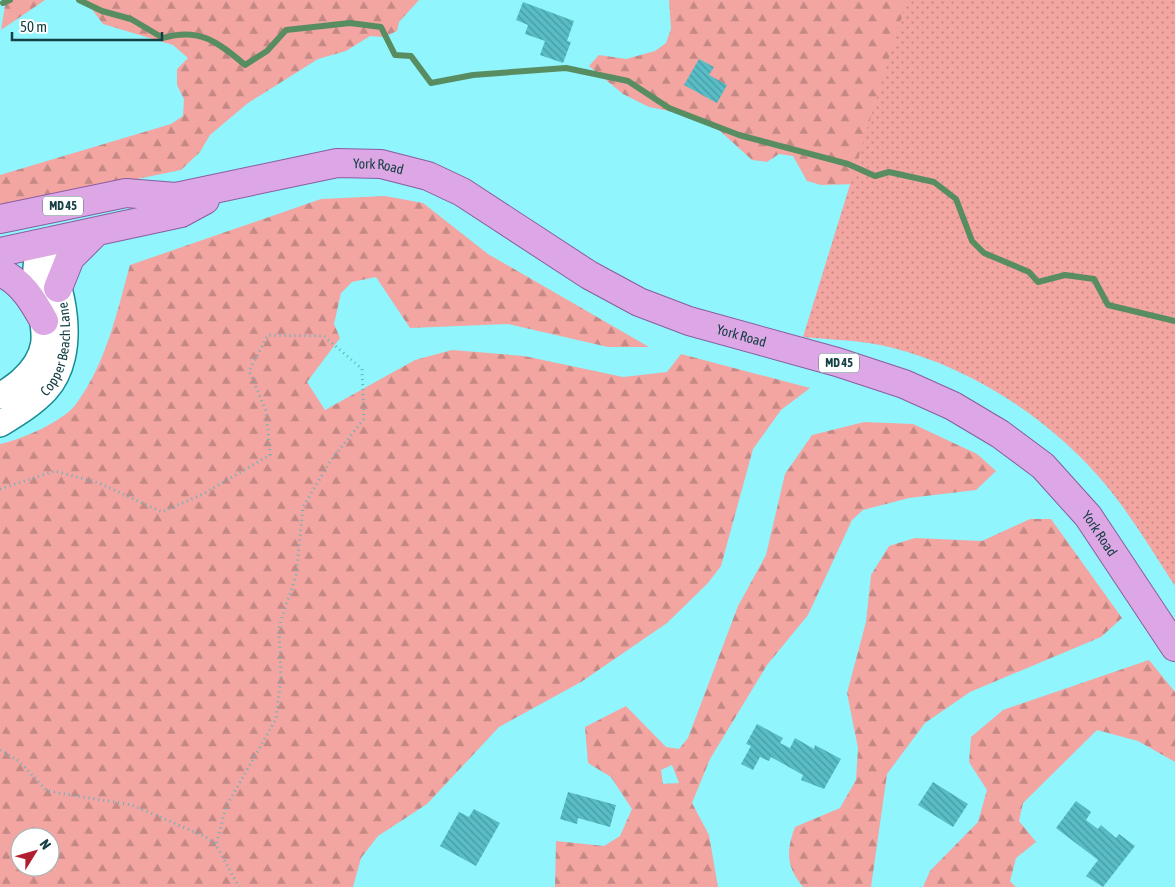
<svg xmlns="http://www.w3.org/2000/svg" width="1175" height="887" font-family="'Asap Condensed',sans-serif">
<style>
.forest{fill:url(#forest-firs);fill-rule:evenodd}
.park{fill:url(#park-dots)}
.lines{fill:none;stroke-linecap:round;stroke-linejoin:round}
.stream{stroke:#588d62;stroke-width:6}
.building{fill:url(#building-back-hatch)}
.minor-casing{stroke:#178b93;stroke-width:28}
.major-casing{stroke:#885da1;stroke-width:30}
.path{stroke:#65b4bb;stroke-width:3;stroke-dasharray:1 4;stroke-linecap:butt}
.minor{stroke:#fff;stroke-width:25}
.major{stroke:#dda7e5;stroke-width:28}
.labels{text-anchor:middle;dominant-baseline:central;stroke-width:4.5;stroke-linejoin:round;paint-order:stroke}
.shield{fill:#fff;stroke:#5b797c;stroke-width:1}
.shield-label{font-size:12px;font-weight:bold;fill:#154044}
.street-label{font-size:14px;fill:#154044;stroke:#fff}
</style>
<defs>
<pattern id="forest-firs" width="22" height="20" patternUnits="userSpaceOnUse" patternTransform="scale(1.25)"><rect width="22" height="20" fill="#f3a5a1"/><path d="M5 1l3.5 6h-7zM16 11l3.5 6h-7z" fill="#c48885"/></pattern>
<pattern id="park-dots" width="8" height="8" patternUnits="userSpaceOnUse" patternTransform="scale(1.25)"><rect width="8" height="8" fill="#f3a5a1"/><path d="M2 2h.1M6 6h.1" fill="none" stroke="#c48885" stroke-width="1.8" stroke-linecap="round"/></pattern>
<pattern id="building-back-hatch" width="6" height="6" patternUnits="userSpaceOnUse" patternTransform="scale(1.25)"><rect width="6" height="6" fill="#58bdc6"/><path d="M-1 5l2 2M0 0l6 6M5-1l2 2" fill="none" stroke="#489ba2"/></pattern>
</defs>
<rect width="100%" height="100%" fill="#91f5fd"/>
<g class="forest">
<path d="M 6,0 L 45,0 L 1,30 Z"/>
<path d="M 85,0 L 419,0 L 399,22 L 397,31 L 384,37 L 370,36 L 346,51 L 318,59 L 248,103 L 210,135 L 200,152 L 181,170 L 0,207 L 0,175 L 171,124 L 183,116 L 184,99 L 177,85 L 177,69 L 188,58 L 173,45 L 103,24 Z"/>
<path d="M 669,0 L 1167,0 L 1175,5 L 856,184 L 821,185 L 807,181 L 793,156 L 779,154 L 767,162 L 752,160 L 719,130 L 679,113 L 649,107 L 623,94 L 589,66 L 599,55 L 626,59 L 655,51 L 666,43 L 671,29 Z"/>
<path d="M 385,196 L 423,203 L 488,254 L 649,347 L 608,347 L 508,324 L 410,328 L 376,277 L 352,282 L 341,293 L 334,324 L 340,338 L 307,382 L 325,410 L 415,360 L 452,350 L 524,356 L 623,377 L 667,372 L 681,354 L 810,388 L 781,410 L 753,449 L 721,566 L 708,583 L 667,623 L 581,682 L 499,727 L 427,804 L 378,836 L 361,858 L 353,887 L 0,887 L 0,444 C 21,440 64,421 76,404 C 106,364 117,312 130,265 L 321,199 ZM 20,837 L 50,837 L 50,867 L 20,867 Z"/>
<path d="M 864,422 L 913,424 L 977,454 L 996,471 L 976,490 L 909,498 L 863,510 L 852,520 L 808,615 L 767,665 L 710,759 L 692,803 L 709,835 L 718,887 L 555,887 L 556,841 L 604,846 L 620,836 L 632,809 L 611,777 L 588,763 L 585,727 L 626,706 L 666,747 L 679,749 L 688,738 L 738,606 L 766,555 L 785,474 L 812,435 ZM 672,765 L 679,783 L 663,784 L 661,770 Z"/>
<path d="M 1030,519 L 1051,519 L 1122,618 L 1101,637 L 970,692 L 925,723 L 887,774 L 871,887 L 803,887 C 786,866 786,852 795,827 L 840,808 L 856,780 L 858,748 L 847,693 L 866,622 L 871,575 L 889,546 L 915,538 L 982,541 Z"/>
<path d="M 1149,660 L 1175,692 L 1175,762 L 1138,741 L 1097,730 L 1023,803 L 1019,821 L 1036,842 L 1016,858 L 1010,881 L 1016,887 L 923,887 L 930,871 L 978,822 L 987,790 L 969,762 L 971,737 L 1003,710 Z"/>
</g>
<path class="park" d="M 907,0 L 1175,0 L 1175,586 C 1151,549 1128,510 1099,477 C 1046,416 968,366 889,347 C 862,340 831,340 803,337 Z"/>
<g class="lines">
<g class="stream">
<path d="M 79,0 L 102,11 L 131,19 L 163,38 C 199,27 218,42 245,65 L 267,51 L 286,30 L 350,23 L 381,27 L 395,55 L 411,56 L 431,83 L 473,75 L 566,68 L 628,81 L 669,108 L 739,135 L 848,164 L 875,176 L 889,172 L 934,182 L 956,199 L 972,241 L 984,253 L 1029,272 L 1038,282 L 1065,275 L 1094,279 L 1108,305 L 1175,321"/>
<path d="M 3,3 L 10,0"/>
</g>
</g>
<g class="building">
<path d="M 523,2 L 574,21 L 567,41 L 571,42 L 563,63 L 540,55 L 545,41 L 525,34 L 528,25 L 516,20 Z"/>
<path d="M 699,59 L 714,67 L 709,75 L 727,85 L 717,103 L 684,85 Z"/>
<path d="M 757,724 L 783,738 L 780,743 L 790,748 L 795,738 L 814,749 L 815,745 L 841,759 L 824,789 L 801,780 L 803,775 L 771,757 L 769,761 L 760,757 L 753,770 L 741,764 L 751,746 L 746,744 Z"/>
<path d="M 933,782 L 968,804 L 953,827 L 918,805 Z"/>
<path d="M 568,792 L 616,805 L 610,827 L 578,818 L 577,824 L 560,819 Z"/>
<path d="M 1076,801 L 1091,812 L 1086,820 L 1098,829 L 1101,825 L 1116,838 L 1119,834 L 1135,846 L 1103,887 L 1086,876 L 1098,860 L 1056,828 Z"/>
<path d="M 474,809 L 500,823 L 476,866 L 440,846 L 459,812 L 469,817 Z"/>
</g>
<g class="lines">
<g class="minor-casing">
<g id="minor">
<path d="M 0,396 C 7,391 16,386 22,380 C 61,344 37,318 36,275 C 35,265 38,255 40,245"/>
<path id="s1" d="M 0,424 C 16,414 33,404 46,390 C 79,354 64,281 40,245"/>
</g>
</g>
<g class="major-casing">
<g id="major">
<path id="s2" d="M 0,219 L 126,193 L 176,197 L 337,163 L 381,164 L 428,176 L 462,192 L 589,275 L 639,302 L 689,321 L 837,362 L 904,384 L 953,406 L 1000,434 L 1043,466 L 1088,516 L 1175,647"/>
<path d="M 0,252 L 181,213 L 205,200"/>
<path d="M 0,272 C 22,282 33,301 44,321"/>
<path d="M 58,288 L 70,258 L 94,234"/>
</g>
</g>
<g class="path">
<path d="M 0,489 L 55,471 L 99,483 L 162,512 L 203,494 L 270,455 L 266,411 L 249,371 L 268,335 L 324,336 L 362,369 L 364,419 L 331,460 L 303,507 L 296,576 L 279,626 L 281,677 L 276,719 L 226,807 L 216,845"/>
<path d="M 0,750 L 19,761 L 47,791 L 132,805 L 206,837 L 216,845 L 239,887"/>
</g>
<use href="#minor" class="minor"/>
<use href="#major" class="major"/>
</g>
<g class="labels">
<g class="shield">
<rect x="43" y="196.5" width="40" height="19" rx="4"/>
<rect x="819" y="353.5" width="40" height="19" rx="4"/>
</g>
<g class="shield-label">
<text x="63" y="206">MD 45</text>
<text x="839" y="363">MD 45</text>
</g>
<g class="street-label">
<text stroke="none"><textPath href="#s2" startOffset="385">York Road</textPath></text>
<text stroke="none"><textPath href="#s2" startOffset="790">York Road</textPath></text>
<text stroke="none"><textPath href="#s1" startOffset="101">Copper Beach Lane</textPath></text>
<text stroke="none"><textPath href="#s2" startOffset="1210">York Road</textPath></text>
</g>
</g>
<g transform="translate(35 852) rotate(53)"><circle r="24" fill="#ffffff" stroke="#a1b3b4"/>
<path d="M0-4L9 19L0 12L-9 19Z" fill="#b11e2d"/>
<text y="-8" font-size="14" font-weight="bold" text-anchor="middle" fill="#154044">N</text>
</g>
<path d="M12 32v8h150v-8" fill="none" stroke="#154044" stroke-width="2.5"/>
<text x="20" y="32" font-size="15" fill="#154044" stroke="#ffffff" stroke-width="4" paint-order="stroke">50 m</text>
</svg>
